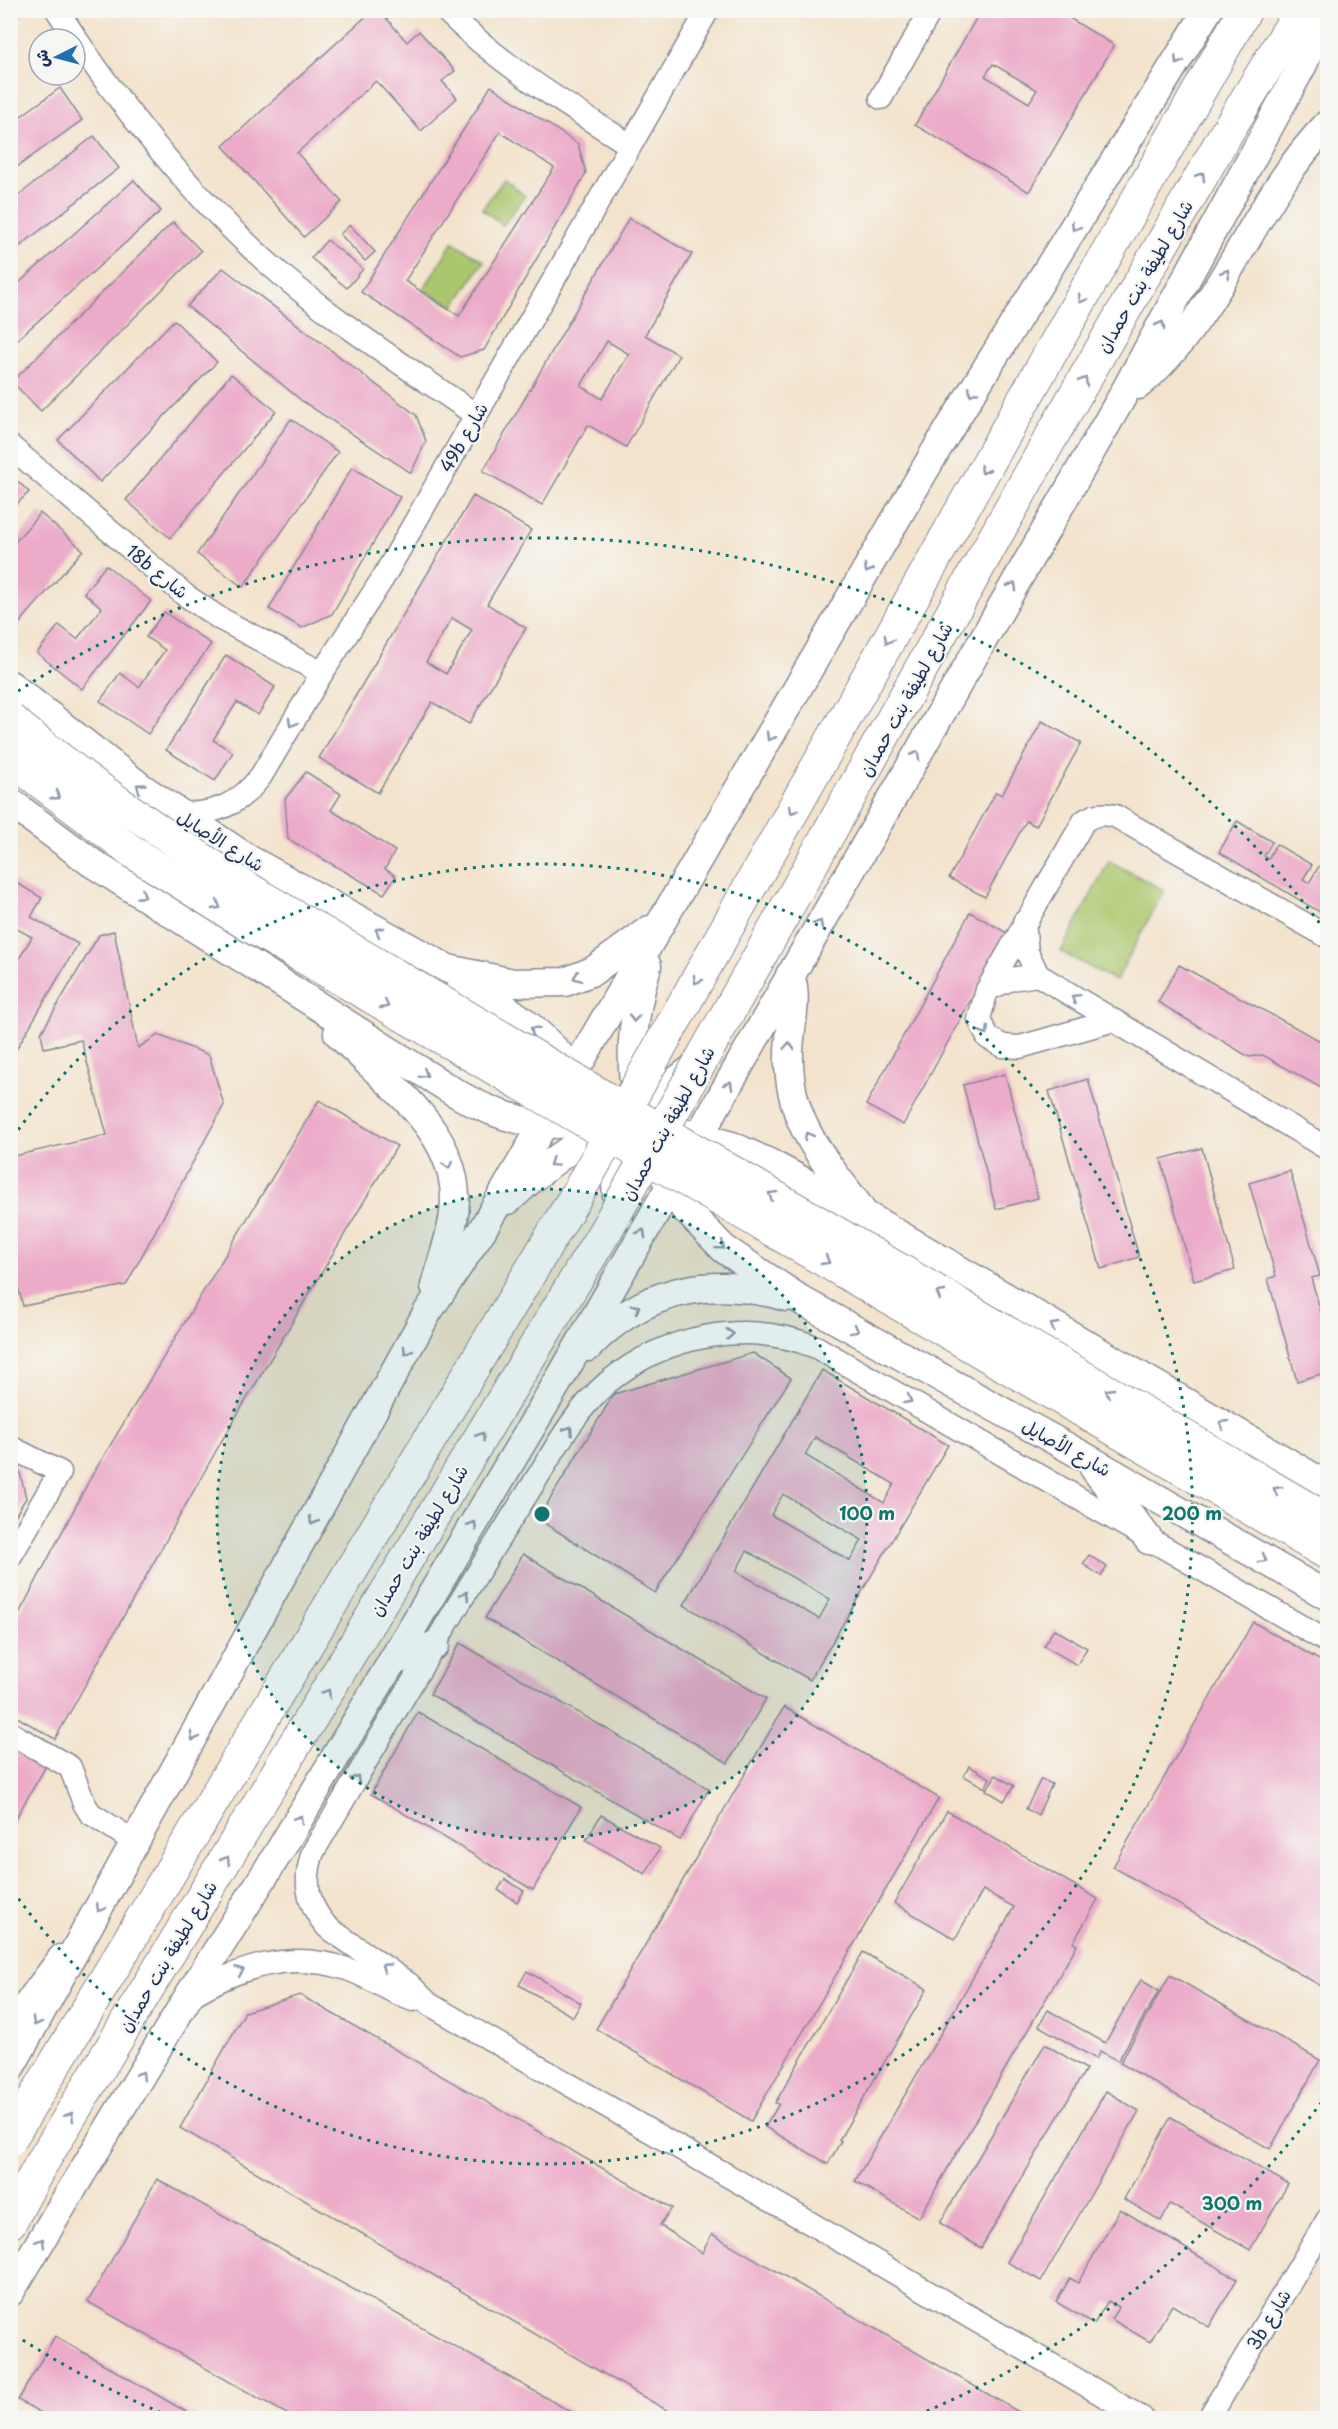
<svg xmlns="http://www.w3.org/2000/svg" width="1338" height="2429" font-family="'Playpen Sans','Playpen Sans Arabic',sans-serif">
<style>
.park{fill:#abc76d;stroke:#637b66;stroke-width:1.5}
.building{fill:#ecabc9;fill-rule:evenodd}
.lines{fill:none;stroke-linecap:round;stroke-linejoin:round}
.minor-casing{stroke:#878995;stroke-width:25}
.tertiary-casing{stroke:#878995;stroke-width:31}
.primary-casing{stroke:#878995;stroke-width:35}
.minor{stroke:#fff;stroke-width:22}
.tertiary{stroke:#fff;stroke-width:28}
.primary{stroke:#fff;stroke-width:33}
.secondary-bridge-casing{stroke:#878995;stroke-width:34;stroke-linecap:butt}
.primary-bridge-casing{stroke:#878995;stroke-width:35;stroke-linecap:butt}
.secondary-bridge{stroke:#fff;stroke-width:32}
.primary-bridge{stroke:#fff;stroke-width:33}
.oneway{stroke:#8d97ae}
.ring{fill:none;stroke:#0f766e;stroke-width:3;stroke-dasharray:3 6}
.labels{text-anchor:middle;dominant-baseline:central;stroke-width:4.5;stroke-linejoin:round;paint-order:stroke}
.street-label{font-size:18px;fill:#1b2f5e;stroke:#f6f6f2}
.centre{fill:#0f766e;stroke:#f6f6f2;stroke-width:3}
.ring-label{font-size:18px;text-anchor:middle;font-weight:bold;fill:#0f766e;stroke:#f6f6f2;stroke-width:4.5;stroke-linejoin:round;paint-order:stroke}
</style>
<rect width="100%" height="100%" fill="#f6f6f2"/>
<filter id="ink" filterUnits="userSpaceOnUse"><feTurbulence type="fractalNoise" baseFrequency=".0167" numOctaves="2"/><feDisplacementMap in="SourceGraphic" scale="12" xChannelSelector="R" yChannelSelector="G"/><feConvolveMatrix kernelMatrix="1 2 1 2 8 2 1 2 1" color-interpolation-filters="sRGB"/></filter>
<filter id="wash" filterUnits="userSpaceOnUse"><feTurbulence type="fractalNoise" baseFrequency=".008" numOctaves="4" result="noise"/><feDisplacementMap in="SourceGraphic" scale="24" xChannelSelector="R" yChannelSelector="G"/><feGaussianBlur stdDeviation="1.35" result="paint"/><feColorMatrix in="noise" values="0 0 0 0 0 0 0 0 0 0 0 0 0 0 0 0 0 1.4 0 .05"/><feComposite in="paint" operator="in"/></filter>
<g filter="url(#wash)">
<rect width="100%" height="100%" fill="#f3e3cc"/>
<g class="park">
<path d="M 504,179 L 525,196 L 503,225 L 482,209 Z"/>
<path d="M 453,242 L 484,261 L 454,306 L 423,290 Z"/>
<path d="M 1109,861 L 1164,890 L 1116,981 L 1061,952 Z"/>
</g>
<g id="blocks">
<g class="building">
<path d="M 10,10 L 17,10 L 19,15 L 10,20 Z"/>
<path d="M 373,10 L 379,10 L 407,42 L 419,31 L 455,71 L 442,81 L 457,98 L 421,131 L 376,81 L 297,153 L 342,202 L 304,237 L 223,146 Z"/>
<path d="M 981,10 L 1056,10 L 1114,45 L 1029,192 L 915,125 ZM 993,64 L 1037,90 L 1029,103 L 985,76 Z"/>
<path d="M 491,86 L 578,144 L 586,173 L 484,350 L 460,357 L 361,292 ZM 500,132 L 554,168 L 459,316 L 405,281 Z"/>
<path d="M 60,88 L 82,120 L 10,172 L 10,124 Z"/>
<path d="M 94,136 L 119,168 L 10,254 L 10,202 Z"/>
<path d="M 134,180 L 161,211 L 10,346 L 10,291 Z"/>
<path d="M 629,218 L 692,254 L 645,335 L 679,355 L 626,447 L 588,425 L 542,505 L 483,471 ZM 607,341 L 629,354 L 602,399 L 581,386 Z"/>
<path d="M 173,222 L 201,251 L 41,411 L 12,382 Z"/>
<path d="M 350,225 L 375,252 L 365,261 L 340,234 Z"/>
<path d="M 327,240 L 363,269 L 347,288 L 311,258 Z"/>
<path d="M 223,268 L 416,415 L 426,441 L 411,473 L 302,401 L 187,306 Z"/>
<path d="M 174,320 L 217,362 L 100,482 L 58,440 Z"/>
<path d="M 231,374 L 276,411 L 170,538 L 126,500 Z"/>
<path d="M 291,419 L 338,452 L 243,587 L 197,554 Z"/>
<path d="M 352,467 L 400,497 L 332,614 L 302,628 L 269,609 Z"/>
<path d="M 10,474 L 29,492 L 10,511 Z"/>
<path d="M 473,496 L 531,530 L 487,604 L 526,628 L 469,724 L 432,702 L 378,793 L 319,758 ZM 452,618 L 472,630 L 446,674 L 426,662 Z"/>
<path d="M 40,513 L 83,550 L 10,634 L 10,548 Z"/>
<path d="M 106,565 L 151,601 L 82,689 L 37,653 L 59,625 L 77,639 L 102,608 L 84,593 Z"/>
<path d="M 164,612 L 211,644 L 148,734 L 100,701 L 120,673 L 139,687 L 165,650 L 146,637 Z"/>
<path d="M 226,655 L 275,687 L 258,715 L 237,702 L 213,740 L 233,752 L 215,781 L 166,750 Z"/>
<path d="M 1042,721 L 1081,743 L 1036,826 L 1026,821 L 985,897 L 949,878 L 996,792 L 1002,795 Z"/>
<path d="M 306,772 L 341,794 L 331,810 L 395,851 L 385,869 L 396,876 L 384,894 L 288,839 L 285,799 Z"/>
<path d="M 1237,821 L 1272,842 L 1264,856 L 1268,859 L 1276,844 L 1312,865 L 1303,879 L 1309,883 L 1319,866 L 1328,871 L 1328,917 L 1219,852 Z"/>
<path d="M 10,879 L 42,898 L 31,917 L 78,944 L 10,1060 L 10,974 L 32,937 L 10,925 Z"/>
<path d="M 970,912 L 1007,933 L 903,1125 L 866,1105 Z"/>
<path d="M 114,931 L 138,1048 L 158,1035 L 209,1055 L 224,1105 L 126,1285 L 23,1306 L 10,1257 L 10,1146 L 14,1156 L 107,1135 L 81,1040 L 44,1048 L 41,1033 L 99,935 Z"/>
<path d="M 1179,965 L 1328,1045 L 1328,1092 L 1263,1055 L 1249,1057 L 1158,1002 Z"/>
<path d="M 1005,1074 L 1038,1198 L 996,1209 L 963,1085 Z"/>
<path d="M 1088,1079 L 1139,1257 L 1101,1269 L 1049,1091 Z"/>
<path d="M 319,1100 L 397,1146 L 221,1442 L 55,1739 L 10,1713 L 10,1631 L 91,1477 Z"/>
<path d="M 1202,1148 L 1235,1270 L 1194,1281 L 1161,1159 Z"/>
<path d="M 1290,1171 L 1320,1276 L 1311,1278 L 1328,1336 L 1328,1372 L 1297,1381 L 1268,1279 L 1276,1276 L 1249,1183 Z"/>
<path d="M 753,1353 L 791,1378 L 655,1593 L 538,1519 L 614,1394 Z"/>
<path d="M 822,1370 L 948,1445 L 810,1680 L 684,1605 ZM 815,1437 L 894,1484 L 884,1503 L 805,1455 ZM 783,1494 L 862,1540 L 850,1561 L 771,1515 ZM 747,1551 L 830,1599 L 819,1619 L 736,1571 Z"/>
<path d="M 10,1464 L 19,1468 L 26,1498 L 10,1524 Z"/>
<path d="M 523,1554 L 766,1699 L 728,1763 L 485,1618 Z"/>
<path d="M 1089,1555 L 1107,1567 L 1101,1576 L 1083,1564 Z"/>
<path d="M 1253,1622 L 1328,1665 L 1328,1990 L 1113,1867 Z"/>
<path d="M 1054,1629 L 1087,1648 L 1077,1665 L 1044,1646 Z"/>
<path d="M 460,1643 L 709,1789 L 680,1840 L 430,1694 Z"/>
<path d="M 784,1707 L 939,1798 L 751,2121 L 596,2029 Z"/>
<path d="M 418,1712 L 581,1807 L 533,1890 L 371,1794 Z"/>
<path d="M 10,1739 L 49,1761 L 10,1828 Z"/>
<path d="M 969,1766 L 990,1778 L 985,1788 L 964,1776 Z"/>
<path d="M 996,1775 L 1014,1786 L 1004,1801 L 986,1790 Z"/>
<path d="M 1041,1779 L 1052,1784 L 1038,1815 L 1026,1809 Z"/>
<path d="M 947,1811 L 1098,1899 L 1073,1943 L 1077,1945 L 919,2218 L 855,2181 L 1014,1907 L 983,1890 L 955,1939 L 894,1903 Z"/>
<path d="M 601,1815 L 660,1848 L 645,1874 L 586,1840 Z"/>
<path d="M 505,1879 L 524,1891 L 517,1902 L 498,1890 Z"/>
<path d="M 863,1952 L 927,1989 L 839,2140 L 841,2141 L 828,2164 L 765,2127 L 779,2104 L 775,2103 Z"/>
<path d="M 527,1971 L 581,2003 L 573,2017 L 519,1985 Z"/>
<path d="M 1170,1975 L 1320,2060 L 1270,2149 L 1120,2063 Z"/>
<path d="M 1141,1980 L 1159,1991 L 1118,2061 L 1100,2051 L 1096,2059 L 1039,2026 L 1048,2010 L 1105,2043 Z"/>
<path d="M 300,1995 L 672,2208 L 660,2225 L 702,2253 L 712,2234 L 1029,2418 L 680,2418 L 180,2128 L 245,2012 Z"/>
<path d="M 1045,2044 L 1086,2069 L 981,2248 L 940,2223 Z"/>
<path d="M 1106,2091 L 1139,2111 L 1041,2281 L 1007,2262 Z"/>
<path d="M 1171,2117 L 1288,2184 L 1250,2250 L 1170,2204 L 1161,2221 L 1124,2199 Z"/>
<path d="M 157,2179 L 582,2418 L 294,2418 L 88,2302 Z"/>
<path d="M 1120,2209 L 1237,2279 L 1209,2327 L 1172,2305 L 1150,2342 L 1111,2319 L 1119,2307 L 1108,2301 L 1094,2324 L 1056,2302 L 1070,2278 L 1078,2283 Z"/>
<path d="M 55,2336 L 197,2418 L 50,2418 L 18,2400 Z"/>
</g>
</g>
</g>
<g filter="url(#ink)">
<use href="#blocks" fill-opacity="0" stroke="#878995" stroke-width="1.5"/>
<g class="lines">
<g class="minor-casing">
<g id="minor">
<path d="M 57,10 C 117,103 187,191 270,265 C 333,321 406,366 476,415"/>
<path d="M 445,10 C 500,65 565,104 630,145"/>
<path d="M 881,98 L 931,10"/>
<path d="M 10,446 L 185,595 L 219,618 L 322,673"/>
<path d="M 177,813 C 213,816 239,805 261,776 L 322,673 L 383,578 L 708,10"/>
<path d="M 1024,922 L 1027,952 L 1038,975 L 1328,1149"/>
<path d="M 987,990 L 1011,979 L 1038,975"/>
<path d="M 1111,1021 L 1020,1047 L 1003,1046 L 988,1038 L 979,1019 L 987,990 L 1084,821 C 1094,814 1103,813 1115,816 L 1328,937"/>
<path d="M 10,1447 L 60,1472 L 10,1557"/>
<path d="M 10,1733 L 70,1767 L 84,1803 L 90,1813 L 135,1842"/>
<path d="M 189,1997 C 238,1967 290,1950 347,1969 C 370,1977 390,1992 413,2000"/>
<path d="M 10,2023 L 60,1956"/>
<path d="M 1142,2418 L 805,2220 L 429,2004 L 409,1984 L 327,1927 C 307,1904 303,1881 313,1852 C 383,1733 451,1613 525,1497 C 550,1459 572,1413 607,1383 C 664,1335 746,1319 816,1347 L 1328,1642"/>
<path d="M 1209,2418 L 1328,2219"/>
</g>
</g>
<g class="tertiary-casing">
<g id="tertiary">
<path d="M 1138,385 C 1222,315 1252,201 1328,124"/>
<path d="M 10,685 L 143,789 L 248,859 L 448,969 L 513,983 L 565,982 L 593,971 L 649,930"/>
<path d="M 10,802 L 92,863 L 454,1092 C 488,1112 520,1124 560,1124"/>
<path d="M 790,975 C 799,998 789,1029 789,1053 C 787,1121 822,1157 860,1208"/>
<path d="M 461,980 C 507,1007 550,1036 580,1081"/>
<path d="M 338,1033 C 387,1085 469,1136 453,1220 C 449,1242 441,1264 435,1286"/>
<path d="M 636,1100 C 629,1050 633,1015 647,966"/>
<path d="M 622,1112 L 667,1088 L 697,1065"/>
<path d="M 602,1125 L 614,1162 L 619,1217"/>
<path d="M 684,1133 L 732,1146 L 769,1163 L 867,1216 L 1328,1486"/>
<path d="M 662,1172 L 685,1209 L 724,1249 L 804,1302 L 1085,1457 L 1328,1596"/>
<path d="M 508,1200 C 528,1181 577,1139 604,1132 C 609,1131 617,1132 623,1132"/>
<path d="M 588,1347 C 643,1289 710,1275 787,1297"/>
<path d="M 1094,1468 L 1149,1540"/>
<path d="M 392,1662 L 435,1645"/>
<path d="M 10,2068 L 427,1313 L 482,1230 L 938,447 L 1208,10"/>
<path d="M 10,2292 L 188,1997 L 282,1847 L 562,1375 L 1122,397 L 1303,64 L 1326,10"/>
</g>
</g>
<g class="primary-casing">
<g id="primary">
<path d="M 1013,419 L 1245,10"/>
<path d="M 1054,432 L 1225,135 L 1301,10"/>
<path d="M 10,2222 L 40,2166"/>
</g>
</g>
<use href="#minor" class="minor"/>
<use href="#tertiary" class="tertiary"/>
<use href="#primary" class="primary"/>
<g class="secondary-bridge-casing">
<g id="secondary-bridge">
<path d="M 10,719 C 91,786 177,845 267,900 L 1328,1520"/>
<path d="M 10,759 L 134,853 L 253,928 L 1328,1554"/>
</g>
</g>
<g class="primary-bridge-casing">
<g id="primary-bridge">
<path d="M 10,2139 L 577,1194 L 1013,419"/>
<path d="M 40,2166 L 607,1228 L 1054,432"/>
</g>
</g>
<use href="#secondary-bridge" class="secondary-bridge"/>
<use href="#primary-bridge" class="primary-bridge"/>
</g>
<defs><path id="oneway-chevron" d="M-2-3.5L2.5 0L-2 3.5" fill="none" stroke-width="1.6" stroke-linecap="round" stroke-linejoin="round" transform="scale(1.5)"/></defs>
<g class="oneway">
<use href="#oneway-chevron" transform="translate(1178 61) rotate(121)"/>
<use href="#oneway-chevron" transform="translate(1201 176) rotate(-60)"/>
<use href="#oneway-chevron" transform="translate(1075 227) rotate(122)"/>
<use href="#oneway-chevron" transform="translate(1226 273) rotate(-58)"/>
<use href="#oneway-chevron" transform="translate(1082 299) rotate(120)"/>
<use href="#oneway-chevron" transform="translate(1161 325) rotate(-62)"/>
<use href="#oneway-chevron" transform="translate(1084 381) rotate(-60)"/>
<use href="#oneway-chevron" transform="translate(972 392) rotate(122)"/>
<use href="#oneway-chevron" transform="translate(984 470) rotate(119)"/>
<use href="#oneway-chevron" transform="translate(868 569) rotate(119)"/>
<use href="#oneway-chevron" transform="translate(1013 586) rotate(-60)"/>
<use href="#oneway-chevron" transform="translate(888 640) rotate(119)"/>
<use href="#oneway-chevron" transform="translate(292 723) rotate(120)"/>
<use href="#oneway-chevron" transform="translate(770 737) rotate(120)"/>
<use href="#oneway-chevron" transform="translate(916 755) rotate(-60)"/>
<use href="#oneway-chevron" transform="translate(140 787) rotate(-144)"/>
<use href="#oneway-chevron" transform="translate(56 796) rotate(38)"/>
<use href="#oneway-chevron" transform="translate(793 810) rotate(119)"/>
<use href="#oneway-chevron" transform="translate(142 895) rotate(33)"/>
<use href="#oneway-chevron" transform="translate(217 906) rotate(31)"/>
<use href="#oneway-chevron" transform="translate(819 924) rotate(-60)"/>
<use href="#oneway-chevron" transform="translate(379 931) rotate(-151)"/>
<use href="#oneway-chevron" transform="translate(577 977) rotate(159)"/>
<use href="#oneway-chevron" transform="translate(697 980) rotate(119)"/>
<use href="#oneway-chevron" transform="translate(1075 998) rotate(-148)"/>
<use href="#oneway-chevron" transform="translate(385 1005) rotate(30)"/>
<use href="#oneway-chevron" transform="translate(634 1018) rotate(96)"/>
<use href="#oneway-chevron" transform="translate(534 1030) rotate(-140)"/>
<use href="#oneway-chevron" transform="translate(985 1031) rotate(58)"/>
<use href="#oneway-chevron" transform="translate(789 1046) rotate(-87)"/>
<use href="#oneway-chevron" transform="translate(424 1074) rotate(32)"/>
<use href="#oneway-chevron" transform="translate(729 1085) rotate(-61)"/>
<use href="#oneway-chevron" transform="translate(808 1136) rotate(-119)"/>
<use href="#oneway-chevron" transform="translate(553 1163) rotate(146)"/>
<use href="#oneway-chevron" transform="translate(448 1165) rotate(74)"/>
<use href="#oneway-chevron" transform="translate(772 1195) rotate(-150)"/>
<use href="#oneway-chevron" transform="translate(642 1233) rotate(-61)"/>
<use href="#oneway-chevron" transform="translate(721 1246) rotate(40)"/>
<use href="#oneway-chevron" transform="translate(826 1261) rotate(30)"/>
<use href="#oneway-chevron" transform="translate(940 1294) rotate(-150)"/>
<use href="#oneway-chevron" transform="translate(636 1308) rotate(-30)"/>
<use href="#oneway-chevron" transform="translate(1054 1326) rotate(-150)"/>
<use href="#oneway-chevron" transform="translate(855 1330) rotate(29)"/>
<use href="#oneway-chevron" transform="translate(730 1334) rotate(-5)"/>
<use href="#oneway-chevron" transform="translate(407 1351) rotate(119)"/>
<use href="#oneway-chevron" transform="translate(1109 1392) rotate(-150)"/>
<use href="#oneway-chevron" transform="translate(908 1400) rotate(30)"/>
<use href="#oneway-chevron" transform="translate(1223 1424) rotate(-150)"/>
<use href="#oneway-chevron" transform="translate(569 1430) rotate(-57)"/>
<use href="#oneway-chevron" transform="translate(481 1436) rotate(-59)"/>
<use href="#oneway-chevron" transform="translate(1277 1490) rotate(-150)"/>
<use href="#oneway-chevron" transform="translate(313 1521) rotate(119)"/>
<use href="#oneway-chevron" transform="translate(473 1525) rotate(-59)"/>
<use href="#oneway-chevron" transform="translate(1263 1559) rotate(30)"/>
<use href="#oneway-chevron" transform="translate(465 1595) rotate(-59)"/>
<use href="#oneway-chevron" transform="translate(327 1693) rotate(-59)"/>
<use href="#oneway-chevron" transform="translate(194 1737) rotate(119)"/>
<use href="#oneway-chevron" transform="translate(356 1779) rotate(-60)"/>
<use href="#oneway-chevron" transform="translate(299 1819) rotate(-59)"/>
<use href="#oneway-chevron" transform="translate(226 1860) rotate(-59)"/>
<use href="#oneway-chevron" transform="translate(100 1908) rotate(120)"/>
<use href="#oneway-chevron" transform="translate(385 1967) rotate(-144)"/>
<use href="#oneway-chevron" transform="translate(240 1971) rotate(-20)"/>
<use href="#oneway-chevron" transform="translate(36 2022) rotate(119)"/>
<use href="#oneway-chevron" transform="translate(141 2075) rotate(-59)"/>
<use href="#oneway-chevron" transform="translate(70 2116) rotate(-59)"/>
<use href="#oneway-chevron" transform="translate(41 2242) rotate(-59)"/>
</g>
</g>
<circle cx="542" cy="1514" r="325" fill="#0f766e" fill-opacity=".12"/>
<g class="ring">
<circle cx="542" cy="1514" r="325"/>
<path d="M13 1137A650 650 0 1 1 13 1891"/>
<path d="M1327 2095A976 976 0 0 1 915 2416M169 2416A976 976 0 0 1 18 2337M18 691A976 976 0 0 1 1327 933"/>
</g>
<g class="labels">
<g class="street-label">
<text transform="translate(1144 276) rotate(-60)">شارع لطيفة بنت حمدان</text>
<text transform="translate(463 437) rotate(-60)">49b شارع</text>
<text transform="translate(158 571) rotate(39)">18b شارع</text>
<text transform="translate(905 699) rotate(-61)">شارع لطيفة بنت حمدان</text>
<text transform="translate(221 840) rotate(32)">شارع الأصايل</text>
<text transform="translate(667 1123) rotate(-61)">شارع لطيفة بنت حمدان</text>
<text transform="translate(1067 1447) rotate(29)">شارع الأصايل</text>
<text transform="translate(418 1540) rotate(-59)">شارع لطيفة بنت حمدان</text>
<text transform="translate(167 1956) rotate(-59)">شارع لطيفة بنت حمدان</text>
<text transform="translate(1268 2319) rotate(-59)">3b شارع</text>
</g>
</g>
<circle cx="542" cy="1514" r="9" class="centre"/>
<g class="ring-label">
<text x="867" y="1520">100 m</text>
<text x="1192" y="1520">200 m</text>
<text x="1232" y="2210">300 m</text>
</g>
<rect width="1338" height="2429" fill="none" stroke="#f6f6f2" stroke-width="36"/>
<g transform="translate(57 57) rotate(264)"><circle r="28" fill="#f6f6f2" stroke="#9ea6b7" stroke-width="1.5"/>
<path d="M0-4.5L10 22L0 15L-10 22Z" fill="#1f6fb2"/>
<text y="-9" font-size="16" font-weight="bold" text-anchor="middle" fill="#1b2f5e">ش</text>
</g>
</svg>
